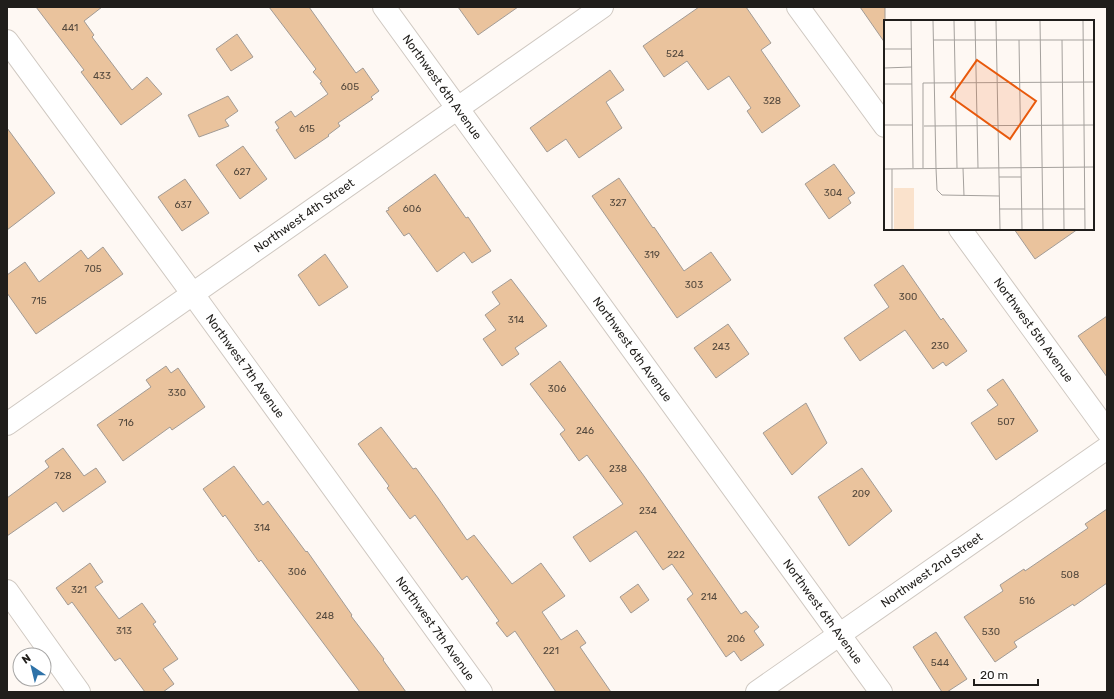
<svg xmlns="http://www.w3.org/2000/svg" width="1114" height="699" font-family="Rubik,sans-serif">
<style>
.building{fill:#eac39d;stroke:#a29b95}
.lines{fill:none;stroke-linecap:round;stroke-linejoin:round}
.minor-casing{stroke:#cfc8c1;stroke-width:24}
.tertiary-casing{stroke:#cfc8c1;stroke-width:24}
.minor{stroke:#fff;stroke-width:22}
.tertiary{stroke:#fff;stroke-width:22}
.labels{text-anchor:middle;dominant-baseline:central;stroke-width:3.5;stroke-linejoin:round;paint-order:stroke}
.number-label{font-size:10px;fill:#52473c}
.street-label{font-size:12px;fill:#201e1b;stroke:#fff}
.inset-road{fill:none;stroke:#a5a19d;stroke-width:1}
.view{fill:#e8590c;fill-opacity:0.15;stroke:#e8590c;stroke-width:2}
.inset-edge{fill:none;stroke:#201e1b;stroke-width:2}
</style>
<rect width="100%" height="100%" fill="#fef8f3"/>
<g class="building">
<path d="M 36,7 L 102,7 L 84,21 L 94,35 L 92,37 L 132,90 L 147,77 L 162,94 L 121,125 L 81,72 L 84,70 Z"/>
<path d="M 269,7 L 309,7 L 356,73 L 363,68 L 379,91 L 371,97 L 373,99 L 338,123 L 340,126 L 328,135 L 329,136 L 295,159 L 276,130 L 279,128 L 275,122 L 291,111 L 295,117 L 328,94 L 320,83 L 322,82 L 313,72 L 316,69 Z"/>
<path d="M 458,7 L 518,7 L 478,35 Z"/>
<path d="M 699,7 L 746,7 L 771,43 L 761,50 L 800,106 L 762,133 L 747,111 L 751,108 L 729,76 L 708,90 L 687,61 L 664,77 L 643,46 Z"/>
<path d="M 860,7 L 885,7 L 885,43 Z"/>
<path d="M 237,34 L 253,57 L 231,71 L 216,49 Z"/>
<path d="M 610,70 L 624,90 L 606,102 L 622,128 L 579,158 L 566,139 L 547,152 L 530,128 Z"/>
<path d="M 228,96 L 238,111 L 225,120 L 229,126 L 199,137 L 188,115 Z"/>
<path d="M 7,128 L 55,193 L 7,230 Z"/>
<path d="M 243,146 L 267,179 L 240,199 L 216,165 Z"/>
<path d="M 834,164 L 855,193 L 848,198 L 851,203 L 829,219 L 805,184 Z"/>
<path d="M 435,174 L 466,218 L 468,217 L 491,251 L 472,263 L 464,252 L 437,272 L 409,233 L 404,236 L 386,211 L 389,210 L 388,208 Z"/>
<path d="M 619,178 L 653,228 L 654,227 L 684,271 L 711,252 L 731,280 L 677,318 L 592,196 Z"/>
<path d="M 185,179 L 209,213 L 182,231 L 158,197 Z"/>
<path d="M 1014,229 L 1078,229 L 1035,259 Z"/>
<path d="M 103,247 L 123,274 L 36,334 L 7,293 L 7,275 L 25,262 L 39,282 L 81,250 L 88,259 Z"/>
<path d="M 325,254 L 348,287 L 319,306 L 298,275 Z"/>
<path d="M 903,265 L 941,320 L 943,318 L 967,351 L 946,366 L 943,362 L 933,369 L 905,330 L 860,361 L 844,338 L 889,307 L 874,285 Z"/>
<path d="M 511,279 L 547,326 L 515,348 L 519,354 L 502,366 L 483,339 L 496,330 L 485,315 L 500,304 L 492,292 Z"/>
<path d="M 1107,316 L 1107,377 L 1078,336 Z"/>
<path d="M 728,324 L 749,354 L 716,378 L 694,348 Z"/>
<path d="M 560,361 L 644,476 L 741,614 L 746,611 L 759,627 L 754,631 L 764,645 L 741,661 L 734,651 L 726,657 L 687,599 L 693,594 L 672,564 L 663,570 L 636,531 L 590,562 L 573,537 L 623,504 L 587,455 L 579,461 L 560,434 L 565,430 L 530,384 Z"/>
<path d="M 166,366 L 171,373 L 178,368 L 205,407 L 172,430 L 170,427 L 123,461 L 97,425 L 151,387 L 146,380 Z"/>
<path d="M 1003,379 L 1038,431 L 996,460 L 971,423 L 998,405 L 987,390 Z"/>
<path d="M 806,403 L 827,443 L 792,475 L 763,433 Z"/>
<path d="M 381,427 L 413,469 L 416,468 L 438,498 L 467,540 L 474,535 L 512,584 L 541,563 L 565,596 L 542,612 L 561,640 L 577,630 L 586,643 L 580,647 L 611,692 L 556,692 L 515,631 L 507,637 L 496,623 L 499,621 L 467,576 L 462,580 L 415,515 L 410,519 L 387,488 L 389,486 L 358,444 Z"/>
<path d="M 63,448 L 84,476 L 96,468 L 106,482 L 63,512 L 56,502 L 7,536 L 7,498 L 49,467 L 45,461 Z"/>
<path d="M 234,466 L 263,505 L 268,501 L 306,552 L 307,551 L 352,615 L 351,616 L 384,659 L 383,660 L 406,692 L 360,692 L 261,560 L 259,562 L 225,515 L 223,517 L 203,489 Z"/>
<path d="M 862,468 L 892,511 L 849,546 L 818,497 Z"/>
<path d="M 1107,509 L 1107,583 L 1074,606 L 1073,604 L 1014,642 L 1017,647 L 995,662 L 964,617 L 1003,591 L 1000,585 L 1024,569 L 1025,571 L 1088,528 L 1085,524 Z"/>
<path d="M 90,563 L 103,582 L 95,587 L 119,619 L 142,603 L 156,622 L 153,624 L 178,659 L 163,669 L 174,684 L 163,692 L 145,692 L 120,658 L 115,661 L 72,602 L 68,605 L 56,588 Z"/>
<path d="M 638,584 L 649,600 L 631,613 L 620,597 Z"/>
<path d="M 936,632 L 967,679 L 947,692 L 942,692 L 913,647 Z"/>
</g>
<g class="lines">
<g class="minor-casing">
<g id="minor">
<path d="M 798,7 L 885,126"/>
<path id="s1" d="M 7,41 L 192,293 L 481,692"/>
<path id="s2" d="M 960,229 L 1107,431"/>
<path id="s3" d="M 7,424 L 602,7"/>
<path d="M 7,591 L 79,692"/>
<path id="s4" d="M 757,692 L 1107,448"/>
</g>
</g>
<g class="tertiary-casing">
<g id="tertiary">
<path id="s5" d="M 384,7 L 881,692"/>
</g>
</g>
<use href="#minor" class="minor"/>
<use href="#tertiary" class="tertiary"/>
</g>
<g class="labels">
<g class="number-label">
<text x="70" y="28">441</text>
<text x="675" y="54">524</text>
<text x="102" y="76">433</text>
<text x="350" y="87">605</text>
<text x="772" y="101">328</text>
<text x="307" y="129">615</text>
<text x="242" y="172">627</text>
<text x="833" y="193">304</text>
<text x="618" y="203">327</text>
<text x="183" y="205">637</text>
<text x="412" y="209">606</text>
<text x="652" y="255">319</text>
<text x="93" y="269">705</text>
<text x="694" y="285">303</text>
<text x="908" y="297">300</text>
<text x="39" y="301">715</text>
<text x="516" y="320">314</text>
<text x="940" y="346">230</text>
<text x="721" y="347">243</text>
<text x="557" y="389">306</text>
<text x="177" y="393">330</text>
<text x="1006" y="422">507</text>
<text x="126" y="423">716</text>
<text x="585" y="431">246</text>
<text x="618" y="469">238</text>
<text x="63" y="476">728</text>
<text x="861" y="494">209</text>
<text x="648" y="511">234</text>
<text x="262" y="528">314</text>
<text x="676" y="555">222</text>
<text x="297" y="572">306</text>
<text x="1070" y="575">508</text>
<text x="79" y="590">321</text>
<text x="709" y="597">214</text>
<text x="1027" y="601">516</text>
<text x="325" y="616">248</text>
<text x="124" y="631">313</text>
<text x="991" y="632">530</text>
<text x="736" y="639">206</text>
<text x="551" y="651">221</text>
<text x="940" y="663">544</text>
</g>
<g class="street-label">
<text stroke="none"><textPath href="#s5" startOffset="99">Northwest 6th Avenue</textPath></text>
<text stroke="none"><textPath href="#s3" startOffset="363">Northwest 4th Street</textPath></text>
<text stroke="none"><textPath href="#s2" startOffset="125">Northwest 5th Avenue</textPath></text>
<text stroke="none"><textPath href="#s5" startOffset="423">Northwest 6th Avenue</textPath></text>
<text stroke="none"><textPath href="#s1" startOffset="403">Northwest 7th Avenue</textPath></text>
<text stroke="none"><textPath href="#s4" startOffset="213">Northwest 2nd Street</textPath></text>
<text stroke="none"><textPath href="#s5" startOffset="747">Northwest 6th Avenue</textPath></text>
<text stroke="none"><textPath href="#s1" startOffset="727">Northwest 7th Avenue</textPath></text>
</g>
</g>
<g transform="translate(884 20)">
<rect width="210" height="210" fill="#fef8f3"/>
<path d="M 10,168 L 30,168 L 30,209 L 10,209 Z" fill="#fae2cc"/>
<path class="inset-road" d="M 27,1 L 29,148M 49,1 L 52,148M 70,1 L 73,148M 91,1 L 94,148M 112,1 L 116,209M 156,1 L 159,209M 199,1 L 201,209M 49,20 L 210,20M 135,20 L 138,209M 178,20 L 180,209M 0,29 L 28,29M 0,48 L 28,47M 0,64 L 28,64M 0,105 L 29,105M 40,106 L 210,105M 39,148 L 39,63 L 210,62M 52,148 L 53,170 L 58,175 L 115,176M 79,148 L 80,176M 0,149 L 210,147M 115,157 L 137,157M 115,189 L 201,189M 8,209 L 8,149"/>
<path class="view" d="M 93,40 L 152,81 L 126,119 L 67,77 Z"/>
<rect width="210" height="210" class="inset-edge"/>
</g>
<rect width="1114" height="699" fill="none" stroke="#201e1b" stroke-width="16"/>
<g transform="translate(32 667) rotate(325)"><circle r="19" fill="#ffffff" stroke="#a6a5a4"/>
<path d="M0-3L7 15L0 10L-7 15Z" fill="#2e72a8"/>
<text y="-6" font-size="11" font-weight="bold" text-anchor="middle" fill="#201e1b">N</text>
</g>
<path d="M974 679v6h64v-6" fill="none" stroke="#201e1b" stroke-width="2"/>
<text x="980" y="679" font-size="12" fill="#201e1b" stroke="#ffffff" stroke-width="3" paint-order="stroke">20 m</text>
</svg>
